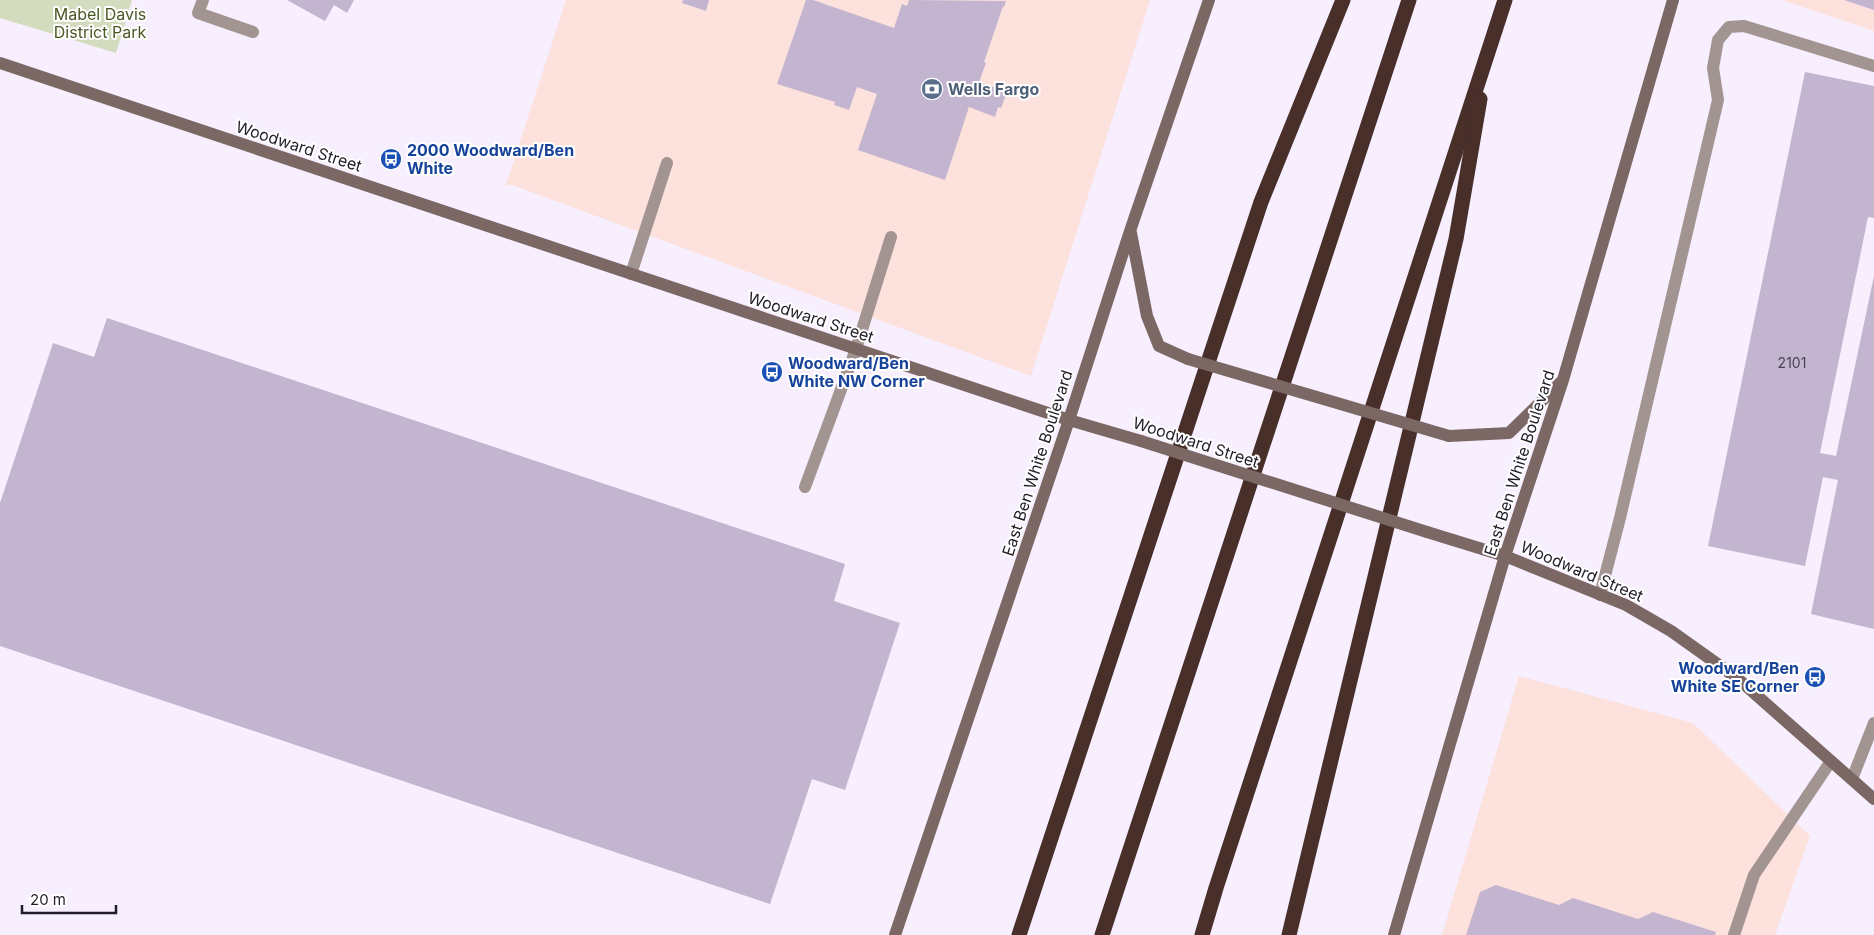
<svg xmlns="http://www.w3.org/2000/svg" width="1874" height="935" font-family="Inter,sans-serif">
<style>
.commercial{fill:#fce1dd}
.green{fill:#d3dcbe}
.building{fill:#c3b5cf}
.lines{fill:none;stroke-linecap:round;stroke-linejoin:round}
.lane{stroke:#a29491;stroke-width:12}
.secondary{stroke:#7b6864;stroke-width:12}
.highway{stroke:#482f2a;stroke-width:15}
.secondary-bridge{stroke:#7b6864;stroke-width:12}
.labels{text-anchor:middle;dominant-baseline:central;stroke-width:4;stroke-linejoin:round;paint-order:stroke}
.number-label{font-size:14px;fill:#4a4351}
.park-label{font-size:16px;fill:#4b5723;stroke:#fff}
.service-label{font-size:16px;font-weight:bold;fill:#4e5e75;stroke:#fff;text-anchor:start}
.street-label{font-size:16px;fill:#221d27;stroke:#fff}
.transit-label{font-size:16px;font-weight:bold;fill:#164399;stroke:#fff;text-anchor:start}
</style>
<rect width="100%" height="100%" fill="#f7eefe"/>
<g class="commercial">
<path d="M 566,0 L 1150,0 L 1031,376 L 512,185 L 506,185 Z"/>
<path d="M 1782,0 L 1874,0 L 1874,31 Z"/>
<path d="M 1519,676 L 1693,723 L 1810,836 L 1775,935 L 1442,935 Z"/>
</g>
<path class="green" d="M 0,0 L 132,0 L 116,53 L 0,18 Z"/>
<g class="building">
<path d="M 287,0 L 354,0 L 347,13 L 334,5 L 325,21 Z"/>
<path d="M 683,0 L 709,0 L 706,11 L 682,3 Z"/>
<path d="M 806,0 L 813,0 L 894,28 L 902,4 L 907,6 L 909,0 L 1006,1 L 1004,7 L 1003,6 L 984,62 L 986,63 L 979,82 L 1007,92 L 1001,108 L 998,107 L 995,117 L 969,107 L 945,180 L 858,150 L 877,94 L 857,87 L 849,110 L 834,105 L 835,102 L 777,84 Z"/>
<path d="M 1844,0 L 1874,0 L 1874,10 Z"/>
<path d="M 1805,72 L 1874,86 L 1874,218 L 1868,217 L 1820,453 L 1836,456 L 1874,276 L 1874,629 L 1811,614 L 1838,480 L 1823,477 L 1805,566 L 1708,546 Z"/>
<path d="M 107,318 L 845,564 L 834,601 L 900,623 L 845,790 L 812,779 L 770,904 L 0,646 L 0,503 L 53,343 L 94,357 Z"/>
<path d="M 1496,885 L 1559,905 L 1573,898 L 1638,919 L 1653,912 L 1716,932 L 1715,935 L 1466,935 L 1480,892 Z"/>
</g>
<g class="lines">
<g class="lane">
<path d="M 203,0 L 198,13 L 253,32"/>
<path d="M 631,274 L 667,163"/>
<path d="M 805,487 L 856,349 L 891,237"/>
<path d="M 1600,595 L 1620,518 L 1718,100 L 1713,68 L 1718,40 L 1729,27 L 1744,26 L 1874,66"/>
<path d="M 1852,779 L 1874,723"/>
<path d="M 1734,935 L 1754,875 L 1831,761"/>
</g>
<g class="secondary">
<path d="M 0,63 L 1069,420 L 1141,441"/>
<path d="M 1131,233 L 1147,316 L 1159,346 L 1188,359"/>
<path d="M 1449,436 L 1509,433 L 1561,382"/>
<path d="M 1427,532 L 1505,556 L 1626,605 L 1671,631 L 1737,678 L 1874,799"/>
<path d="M 895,935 L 1069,420 L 1130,231 L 1209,0"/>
<path d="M 1394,935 L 1505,556 L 1563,380 L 1673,0"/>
</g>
<g class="highway">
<path d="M 1019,935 L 1261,202 L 1343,0"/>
<path d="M 1102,935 L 1409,0"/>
<path d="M 1202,935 L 1216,888 L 1505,0"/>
<path d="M 1289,935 L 1456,239 L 1480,99"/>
</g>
<g class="secondary-bridge">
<path d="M 1188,359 L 1449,436"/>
<path d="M 1141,441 L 1427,532"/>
</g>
</g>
<defs>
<g id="bank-disc" transform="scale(1.125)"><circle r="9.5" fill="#5c6f8a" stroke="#fff"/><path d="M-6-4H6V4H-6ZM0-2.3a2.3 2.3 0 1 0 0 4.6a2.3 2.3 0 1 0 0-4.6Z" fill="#fff"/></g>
<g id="bus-disc" transform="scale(1.125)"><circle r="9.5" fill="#1a4fb4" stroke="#fff"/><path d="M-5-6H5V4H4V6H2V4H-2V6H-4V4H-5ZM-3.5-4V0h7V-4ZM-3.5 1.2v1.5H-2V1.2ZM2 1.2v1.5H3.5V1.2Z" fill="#fff"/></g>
</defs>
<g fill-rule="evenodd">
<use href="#bank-disc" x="932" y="89"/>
<use href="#bus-disc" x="391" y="159"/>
<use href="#bus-disc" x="772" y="372"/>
<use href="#bus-disc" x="1815" y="677"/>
</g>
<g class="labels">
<g class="number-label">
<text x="1792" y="362">2101</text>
</g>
<g class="park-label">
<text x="100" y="14">Mabel Davis<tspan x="100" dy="18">District Park</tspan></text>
</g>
<g class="service-label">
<text x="948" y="89">Wells Fargo</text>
</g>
<g class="street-label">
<text transform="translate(299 146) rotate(18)">Woodward Street</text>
<text transform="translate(811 317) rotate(18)">Woodward Street</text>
<text transform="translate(1196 442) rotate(18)">Woodward Street</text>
<text transform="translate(1037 463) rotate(-72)">East Ben White Boulevard</text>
<text transform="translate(1519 463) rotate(-72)">East Ben White Boulevard</text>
<text transform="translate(1582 571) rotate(23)">Woodward Street</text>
</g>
<g class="transit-label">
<text x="407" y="150">2000 Woodward/Ben<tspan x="407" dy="18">White</tspan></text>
<text x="788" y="363">Woodward/Ben<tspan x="788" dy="18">White NW Corner</tspan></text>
<text x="1799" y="668" text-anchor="end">Woodward/Ben<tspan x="1799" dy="18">White SE Corner</tspan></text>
</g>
</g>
<path d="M22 905v8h94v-8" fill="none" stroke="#221d27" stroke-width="2.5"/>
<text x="30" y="905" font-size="15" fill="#221d27" stroke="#ffffff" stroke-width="4" paint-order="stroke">20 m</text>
</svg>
